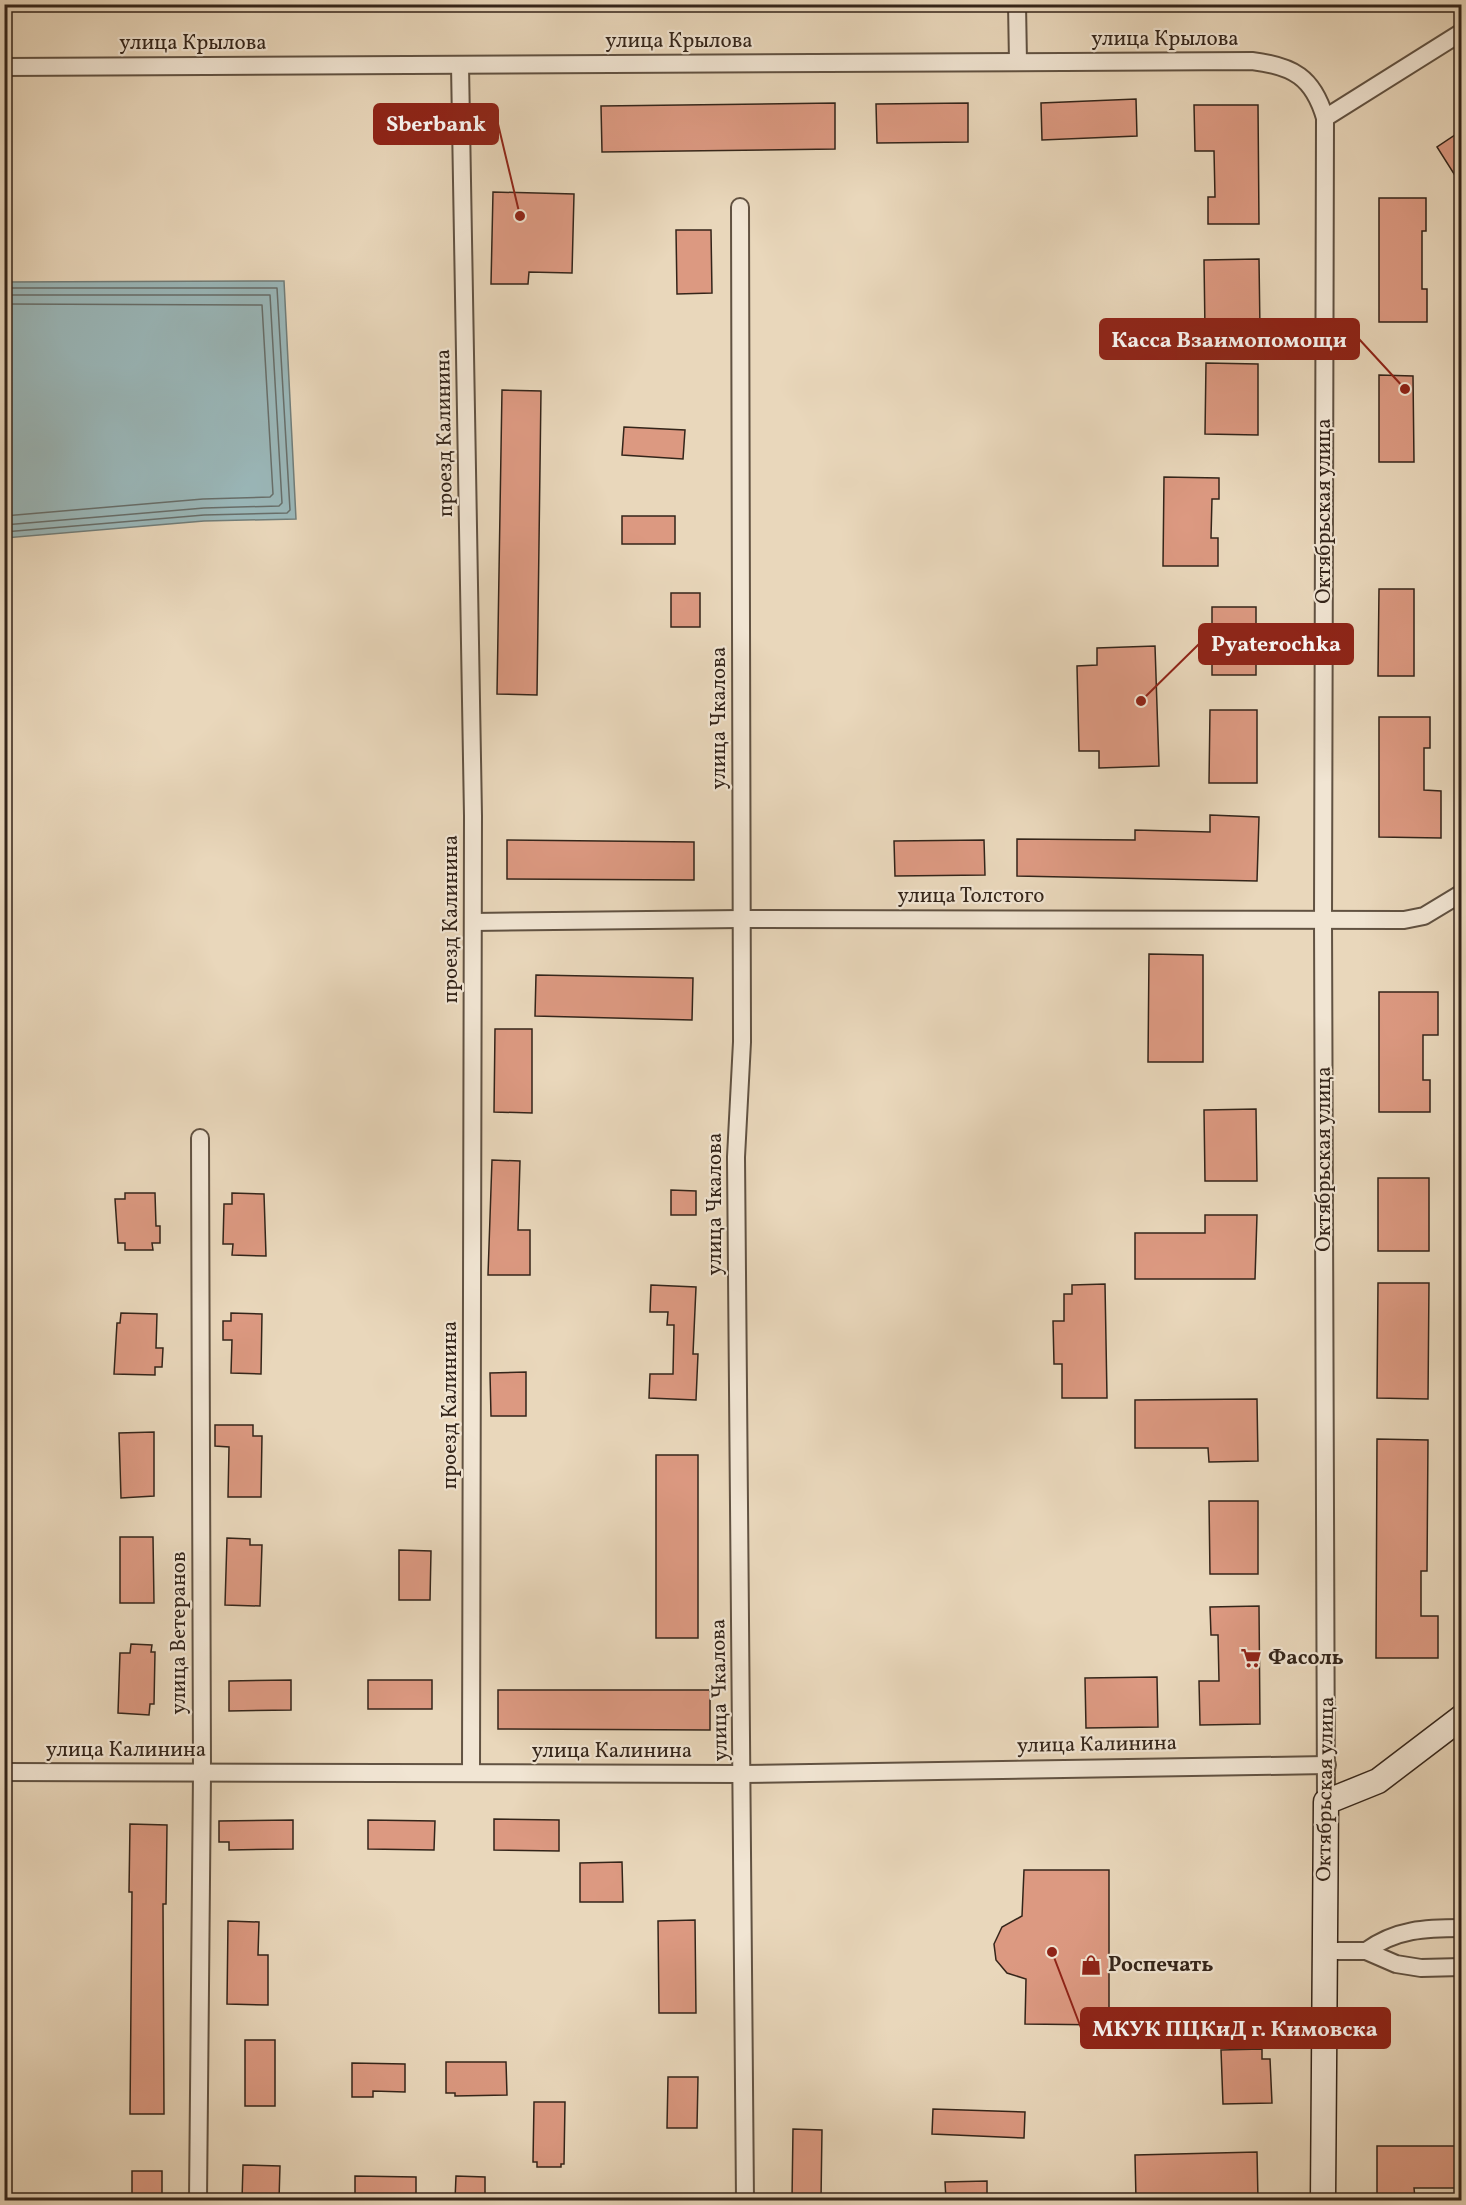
<svg xmlns="http://www.w3.org/2000/svg" width="1466" height="2205" font-family="Vollkorn,serif">
<style>
.water{fill:#9ab7b9;stroke:#717d79;stroke-width:1.5}
.lines{fill:none;stroke-linecap:round;stroke-linejoin:round}
.shore{stroke:#676e6a;stroke-width:1.5}
.building{fill:#dc9981;stroke:#34251a;stroke-width:1.5}
.minor-casing{stroke:#615242;stroke-width:20}
.secondary-casing{stroke:#34251a;stroke-width:27}
.minor{stroke:#f1e5d3;stroke-width:16}
.secondary{stroke:#f1e5d3;stroke-width:24}
.labels{text-anchor:middle;dominant-baseline:central;stroke-width:4.5;stroke-linejoin:round;paint-order:stroke}
.street-label{font-size:21px;fill:#34251a;stroke:#f1e5d3}
.poi-label{font-size:21px;font-weight:bold;fill:#34251a;stroke:#f1e5d3;text-anchor:start}
.leader{fill:none;stroke:#8f2418;stroke-width:2}
.callout-dot{fill:#8f2418;stroke:#f1e5d3;stroke-width:2}
.callout{fill:#8f2418;stroke:#8f2418;stroke-width:2}
.callout-label{font-size:22px;text-anchor:middle;font-weight:bold;fill:#fff}
</style>
<rect width="100%" height="100%" fill="#e9d7bb"/>
<filter id="stains"><feTurbulence type="fractalNoise" baseFrequency=".00333" numOctaves="4"/><feColorMatrix values="0 0 0 0 .2 0 0 0 0 .09 0 0 0 0 .02 0 0 0 .5 -.17"/></filter>
<radialGradient id="worn" r=".72"><stop offset=".6" stop-color="#630" stop-opacity="0"/><stop offset="1" stop-color="#630" stop-opacity=".3"/></radialGradient>
<path class="water" d="M 284,281 L 296,519 L 204,521 L 5,538 L 5,282 Z"/>
<g class="lines">
<g class="shore">
<path d="M 4,288 L 277,288 L 290,510 L 287,513 L 204,515 L 4,532"/>
<path d="M 4,295 L 270,295 L 282,503 L 279,506 L 204,508 L 4,525"/>
<path d="M 4,304 L 262,305 L 273,494 L 270,497 L 203,499 L 4,516"/>
</g>
</g>
<g class="building">
<path d="M 1136,99 L 1137,136 L 1042,140 L 1041,103 Z"/>
<path d="M 835,103 L 835,149 L 602,152 L 601,106 Z"/>
<path d="M 968,103 L 968,142 L 877,143 L 876,104 Z"/>
<path d="M 1194,105 L 1258,105 L 1259,224 L 1208,224 L 1208,197 L 1215,197 L 1214,151 L 1195,151 Z"/>
<path d="M 1461,131 L 1461,185 L 1437,147 Z"/>
<path d="M 493,192 L 574,194 L 572,273 L 529,272 L 528,284 L 491,284 Z"/>
<path d="M 1379,198 L 1426,198 L 1426,231 L 1422,231 L 1422,289 L 1427,289 L 1427,322 L 1379,322 Z"/>
<path d="M 676,230 L 711,230 L 712,293 L 677,294 Z"/>
<path d="M 1259,259 L 1260,331 L 1205,331 L 1204,260 Z"/>
<path d="M 1206,363 L 1258,364 L 1258,435 L 1205,434 Z"/>
<path d="M 1379,375 L 1413,376 L 1414,462 L 1379,462 Z"/>
<path d="M 502,390 L 541,391 L 537,695 L 497,694 Z"/>
<path d="M 624,427 L 685,430 L 683,459 L 622,455 Z"/>
<path d="M 1164,477 L 1219,478 L 1219,499 L 1212,499 L 1211,538 L 1218,538 L 1218,566 L 1163,566 Z"/>
<rect x="622" y="516" width="53" height="28"/>
<path d="M 1379,589 L 1414,589 L 1414,676 L 1378,676 Z"/>
<rect x="671" y="593" width="29" height="34"/>
<rect x="1212" y="607" width="44" height="68"/>
<path d="M 1155,646 L 1159,766 L 1099,768 L 1099,751 L 1079,751 L 1077,666 L 1097,665 L 1097,648 Z"/>
<path d="M 1210,710 L 1257,710 L 1257,783 L 1209,783 Z"/>
<path d="M 1379,717 L 1430,717 L 1430,748 L 1424,748 L 1424,790 L 1441,791 L 1441,838 L 1379,837 Z"/>
<path d="M 1210,815 L 1259,817 L 1257,881 L 1017,876 L 1017,839 L 1135,840 L 1135,830 L 1210,832 Z"/>
<path d="M 507,840 L 694,842 L 694,880 L 507,879 Z"/>
<path d="M 984,840 L 985,875 L 895,876 L 894,841 Z"/>
<path d="M 1149,954 L 1203,955 L 1203,1062 L 1148,1062 Z"/>
<path d="M 536,975 L 693,978 L 692,1020 L 535,1016 Z"/>
<path d="M 1379,992 L 1438,992 L 1438,1035 L 1423,1035 L 1423,1080 L 1430,1080 L 1430,1112 L 1379,1112 Z"/>
<path d="M 495,1029 L 532,1029 L 532,1113 L 494,1112 Z"/>
<path d="M 1256,1109 L 1257,1181 L 1205,1181 L 1204,1110 Z"/>
<path d="M 492,1160 L 520,1161 L 518,1230 L 530,1230 L 530,1275 L 488,1275 Z"/>
<rect x="1378" y="1178" width="51" height="73"/>
<path d="M 671,1190 L 696,1191 L 696,1215 L 671,1215 Z"/>
<path d="M 125,1193 L 155,1193 L 156,1226 L 160,1226 L 160,1243 L 152,1243 L 153,1250 L 125,1250 L 125,1243 L 118,1243 L 115,1199 L 125,1199 Z"/>
<path d="M 232,1193 L 264,1194 L 266,1256 L 232,1255 L 233,1244 L 223,1244 L 224,1204 L 232,1204 Z"/>
<path d="M 1205,1215 L 1257,1215 L 1255,1279 L 1135,1279 L 1135,1233 L 1205,1233 Z"/>
<path d="M 1378,1283 L 1429,1283 L 1428,1399 L 1377,1398 Z"/>
<path d="M 1105,1284 L 1107,1398 L 1062,1398 L 1062,1364 L 1054,1364 L 1053,1321 L 1064,1321 L 1064,1294 L 1072,1294 L 1072,1285 Z"/>
<path d="M 651,1285 L 696,1287 L 693,1354 L 698,1354 L 696,1400 L 649,1398 L 650,1374 L 673,1374 L 674,1325 L 667,1325 L 668,1312 L 650,1312 Z"/>
<path d="M 121,1313 L 157,1314 L 156,1348 L 163,1348 L 162,1367 L 155,1367 L 155,1375 L 114,1374 L 117,1323 L 120,1323 Z"/>
<path d="M 231,1313 L 262,1314 L 261,1374 L 231,1373 L 232,1340 L 223,1340 L 223,1321 L 231,1321 Z"/>
<path d="M 526,1372 L 526,1416 L 491,1416 L 490,1373 Z"/>
<path d="M 1257,1399 L 1258,1461 L 1209,1462 L 1208,1448 L 1135,1448 L 1135,1400 Z"/>
<path d="M 215,1425 L 253,1425 L 253,1436 L 262,1436 L 261,1497 L 228,1497 L 229,1447 L 215,1446 Z"/>
<path d="M 154,1432 L 154,1496 L 121,1498 L 119,1433 Z"/>
<path d="M 1377,1439 L 1428,1440 L 1427,1571 L 1421,1571 L 1421,1616 L 1438,1616 L 1438,1658 L 1376,1658 Z"/>
<rect x="656" y="1455" width="42" height="183"/>
<path d="M 1209,1501 L 1258,1501 L 1258,1574 L 1210,1574 Z"/>
<path d="M 120,1537 L 153,1537 L 154,1603 L 120,1603 Z"/>
<path d="M 227,1538 L 250,1539 L 250,1545 L 262,1545 L 260,1606 L 225,1605 Z"/>
<path d="M 399,1550 L 431,1551 L 430,1600 L 399,1600 Z"/>
<path d="M 1259,1606 L 1260,1724 L 1200,1725 L 1199,1681 L 1219,1681 L 1218,1635 L 1211,1635 L 1210,1607 Z"/>
<path d="M 131,1644 L 152,1645 L 151,1652 L 155,1652 L 154,1704 L 150,1704 L 149,1715 L 118,1713 L 120,1653 L 130,1653 Z"/>
<path d="M 1157,1677 L 1158,1727 L 1086,1728 L 1085,1678 Z"/>
<path d="M 291,1680 L 291,1710 L 229,1711 L 229,1681 Z"/>
<rect x="368" y="1680" width="64" height="29"/>
<path d="M 498,1690 L 710,1690 L 710,1730 L 498,1729 Z"/>
<path d="M 494,1819 L 559,1820 L 559,1851 L 494,1850 Z"/>
<path d="M 293,1820 L 293,1849 L 229,1850 L 229,1842 L 219,1842 L 219,1821 Z"/>
<path d="M 368,1820 L 435,1821 L 434,1850 L 368,1849 Z"/>
<path d="M 130,1824 L 167,1825 L 166,1904 L 163,1904 L 164,2114 L 130,2114 L 132,1892 L 129,1892 Z"/>
<path d="M 622,1862 L 623,1902 L 580,1902 L 580,1863 Z"/>
<path d="M 1024,1870 L 1109,1870 L 1109,2025 L 1025,2024 L 1026,1979 L 1007,1973 L 996,1960 L 994,1944 L 1002,1927 L 1022,1916 Z"/>
<path d="M 695,1920 L 696,2013 L 659,2013 L 658,1921 Z"/>
<path d="M 228,1921 L 259,1922 L 258,1955 L 268,1955 L 268,2005 L 227,2004 Z"/>
<rect x="245" y="2040" width="30" height="66"/>
<path d="M 1262,2049 L 1262,2059 L 1270,2059 L 1272,2103 L 1223,2104 L 1221,2050 Z"/>
<path d="M 446,2062 L 506,2062 L 507,2095 L 455,2096 L 455,2093 L 446,2093 Z"/>
<path d="M 352,2063 L 405,2064 L 405,2092 L 373,2091 L 373,2097 L 352,2097 Z"/>
<path d="M 668,2077 L 698,2077 L 697,2128 L 667,2128 Z"/>
<path d="M 534,2102 L 565,2102 L 564,2164 L 561,2164 L 561,2167 L 537,2167 L 537,2162 L 533,2162 Z"/>
<path d="M 933,2109 L 1025,2112 L 1024,2138 L 932,2134 Z"/>
<path d="M 793,2129 L 822,2130 L 821,2200 L 792,2200 Z"/>
<path d="M 1377,2146 L 1461,2146 L 1461,2188 L 1414,2188 L 1415,2198 L 1377,2198 Z"/>
<path d="M 1257,2152 L 1258,2200 L 1136,2200 L 1135,2155 Z"/>
<path d="M 243,2165 L 280,2166 L 279,2200 L 242,2200 Z"/>
<rect x="132" y="2171" width="30" height="29"/>
<path d="M 355,2176 L 416,2177 L 416,2200 L 355,2200 Z"/>
<path d="M 456,2176 L 485,2177 L 485,2200 L 455,2200 Z"/>
<path d="M 987,2181 L 987,2200 L 946,2200 L 945,2182 Z"/>
</g>
<g class="lines">
<g class="minor-casing">
<g id="minor">
<path d="M 1017,4 L 1018,62"/>
<path d="M 460,65 L 473,816 L 471,1773"/>
<path d="M 4,67 L 1252,61 C 1293,66 1313,77 1325,118 L 1323,919 L 1326,1802"/>
<path d="M 1325,118 L 1462,32"/>
<path d="M 740,207 L 742,1042 L 736,1157 L 745,2200"/>
<path d="M 473,922 L 741,919 L 1404,920 L 1424,916 L 1462,893"/>
<path d="M 4,1772 L 743,1774 L 1327,1765"/>
<path d="M 1324,1951 L 1366,1951 L 1396,1964 L 1421,1968 L 1462,1967"/>
<path d="M 1366,1951 C 1396,1929 1426,1928 1462,1928"/>
<path d="M 198,2200 L 202,1773 L 200,1138"/>
</g>
</g>
<g class="secondary-casing">
<path id="secondary" d="M 1323,2200 L 1326,1802 L 1378,1781 L 1462,1717"/>
</g>
<use href="#minor" class="minor"/>
<use href="#secondary" class="secondary"/>
</g>
<defs>
<g id="supermarket-bare" transform="scale(1.62)"><path d="M-6-5.5h2.5l.6 2H6L4.5 2H-2.5L-4.4-4H-6ZM-1.5 3.2a1.3 1.3 0 1 0 .1 0ZM3 3.2a1.3 1.3 0 1 0 .1 0Z" fill="#8f2418" stroke="#f1e5d3" stroke-width="2.5" paint-order="stroke"/></g>
<g id="shop-bare" transform="scale(1.62)"><path d="M-5-2.5h2.3a2.7 3.5 0 0 1 5.4 0H5L5.5 6h-11ZM-1.5-2.5h3a1.5 2.3 0 0 0-3 0Z" fill="#8f2418" stroke="#f1e5d3" stroke-width="2.5" paint-order="stroke"/></g>
</defs>
<g fill-rule="evenodd">
<use href="#supermarket-bare" x="1251" y="1658"/>
<use href="#shop-bare" x="1091" y="1965"/>
</g>
<g class="labels">
<g class="street-label">
<text x="1165" y="39">улица Крылова</text>
<text x="679" y="41">улица Крылова</text>
<text x="193" y="43">улица Крылова</text>
<text transform="translate(445 433) rotate(-91)">проезд Калинина</text>
<text transform="translate(1324 511) rotate(-90)">Октябрьская улица</text>
<text transform="translate(719 718) rotate(-90)">улица Чкалова</text>
<text x="971" y="896">улица Толстого</text>
<text transform="translate(451 919) rotate(-90)">проезд Калинина</text>
<text transform="translate(1324 1159) rotate(-90)">Октябрьская улица</text>
<text transform="translate(715 1204) rotate(-90)">улица Чкалова</text>
<text transform="translate(450 1405) rotate(-90)">проезд Калинина</text>
<text transform="translate(179 1633) rotate(-90)">улица Ветеранов</text>
<text transform="translate(720 1690) rotate(-91)">улица Чкалова</text>
<text transform="translate(1097 1745) rotate(-1)">улица Калинина</text>
<text x="126" y="1750">улица Калинина</text>
<text x="612" y="1751">улица Калинина</text>
<text transform="translate(1326 1789) rotate(-89)">Октябрьская улица</text>
</g>
<g class="poi-label">
<text x="1268" y="1658">Фасоль</text>
<text x="1108" y="1965">Роспечать</text>
</g>
</g>
<path class="leader" d="M520 216L498 124M1405 389L1359 339M1141 701L1199 644M1052 1952L1081 2028"/>
<g class="callout-dot">
<circle cx="520" cy="216" r="6"/>
<circle cx="1405" cy="389" r="6"/>
<circle cx="1141" cy="701" r="6"/>
<circle cx="1052" cy="1952" r="6"/>
</g>
<g class="callout">
<rect x="374" y="104" width="124" height="40" rx="6"/>
<rect x="1100" y="319" width="259" height="40" rx="6"/>
<rect x="1199" y="624" width="154" height="40" rx="6"/>
<rect x="1081" y="2008" width="309" height="40" rx="6"/>
</g>
<g class="callout-label">
<text x="436" y="131">Sberbank</text>
<text x="1229" y="347">Касса Взаимопомощи</text>
<text x="1276" y="651">Pyaterochka</text>
<text x="1235" y="2036">МКУК ПЦКиД г. Кимовска</text>
</g>
<rect width="1466" height="2205" fill="none" stroke="#e9d7bb" stroke-width="24"/>
<rect x="6" y="6" width="1454" height="2193" fill="none" stroke="#34251a" stroke-width="3"/>
<rect x="12" y="12" width="1442" height="2181" fill="none" stroke="#34251a" stroke-width="1.5"/>
<rect width="100%" height="100%" filter="url(#stains)"/>
<rect width="100%" height="100%" fill="url(#worn)"/>
</svg>
